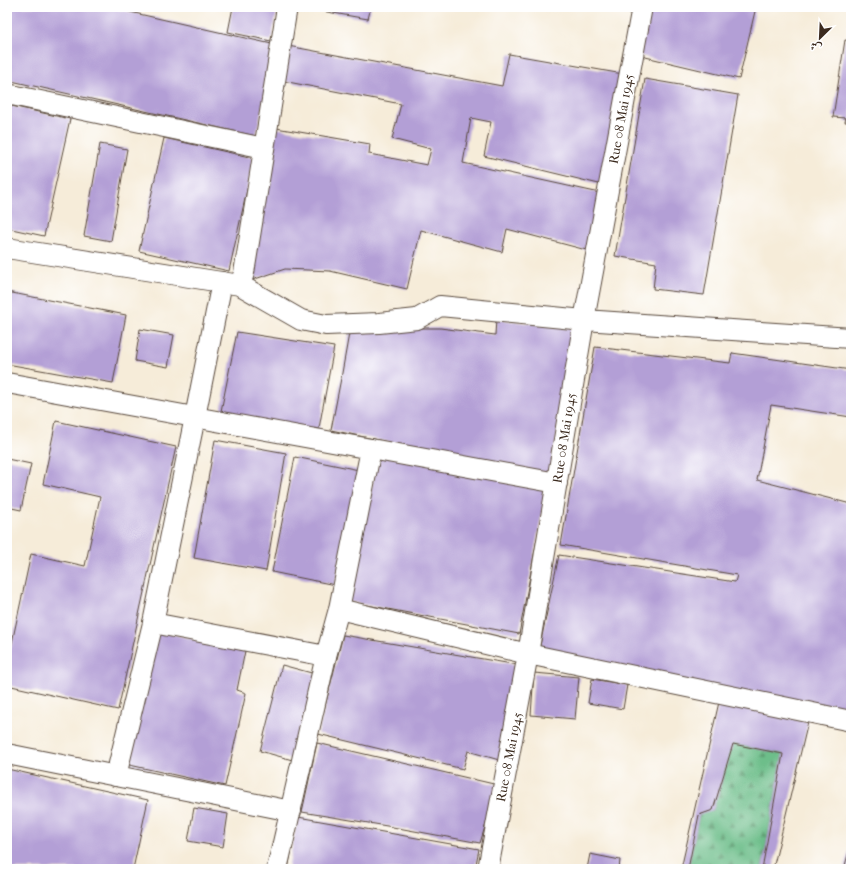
<svg xmlns="http://www.w3.org/2000/svg" width="858" height="876" font-family="'IM FELL French Canon',Amiri,serif">
<style>
.forest{fill:url(#forest-firs);stroke:#547454}
.building{fill:#b39fd6}
.lines{fill:none;stroke-linecap:round;stroke-linejoin:round}
.street-casing{stroke:#57473a;stroke-width:22}
.street{stroke:#fff;stroke-width:20}
.labels{text-anchor:middle;dominant-baseline:central;stroke-width:3;stroke-linejoin:round;paint-order:stroke}
.street-label{font-size:13px;fill:#3b2a1e;stroke:#fff}
</style>
<defs>
<pattern id="forest-firs" width="22" height="20" patternUnits="userSpaceOnUse"><rect width="22" height="20" fill="#6dbe8a"/><path d="M5 1l3.5 6h-7zM16 11l3.5 6h-7z" fill="#5b9b70"/></pattern>
</defs>
<rect width="100%" height="100%" fill="#fff"/>
<filter id="ink" filterUnits="userSpaceOnUse"><feTurbulence type="fractalNoise" baseFrequency=".025" numOctaves="2"/><feDisplacementMap in="SourceGraphic" scale="8" xChannelSelector="R" yChannelSelector="G"/><feConvolveMatrix kernelMatrix="1 2 1 2 8 2 1 2 1" color-interpolation-filters="sRGB"/></filter>
<filter id="wash" filterUnits="userSpaceOnUse"><feTurbulence type="fractalNoise" baseFrequency=".012" numOctaves="4" result="noise"/><feDisplacementMap in="SourceGraphic" scale="16" xChannelSelector="R" yChannelSelector="G"/><feGaussianBlur stdDeviation="0.9" result="paint"/><feColorMatrix in="noise" values="0 0 0 0 0 0 0 0 0 0 0 0 0 0 0 0 0 1.4 0 .05"/><feComposite in="paint" operator="in"/></filter>
<g filter="url(#wash)">
<rect width="100%" height="100%" fill="#f6ecd9"/>
<path class="forest" d="M 733,744 L 783,754 L 762,869 L 688,869 L 699,815 L 713,810 Z"/>
<g id="blocks">
<g class="building">
<path d="M 7,7 L 108,7 L 276,45 L 256,136 L 7,80 Z"/>
<path d="M 233,7 L 278,7 L 271,41 L 228,32 Z"/>
<path d="M 304,7 L 371,7 L 368,19 L 304,8 Z"/>
<path d="M 648,7 L 756,7 L 739,79 L 637,55 Z"/>
<path d="M 845,40 L 851,41 L 851,122 L 845,122 L 846,118 L 833,117 Z"/>
<path d="M 288,46 L 502,86 L 509,54 L 623,74 L 603,185 L 484,156 L 491,122 L 471,118 L 463,163 L 600,193 L 590,251 L 507,229 L 502,252 L 421,230 L 407,289 L 330,271 L 285,269 L 249,281 L 276,128 L 370,144 L 369,154 L 427,165 L 431,149 L 392,139 L 401,104 L 283,81 Z"/>
<path d="M 645,79 L 738,95 L 704,295 L 653,289 L 656,263 L 615,256 Z"/>
<path d="M 7,105 L 70,119 L 44,236 L 7,228 Z"/>
<path d="M 164,138 L 254,158 L 229,271 L 139,251 Z"/>
<path d="M 100,144 L 127,149 L 111,241 L 84,236 Z"/>
<path d="M 7,292 L 126,315 L 113,383 L 7,364 Z"/>
<path d="M 496,319 L 575,329 L 550,476 L 331,430 L 342,373 L 350,328 L 440,328 L 495,335 Z"/>
<path d="M 140,329 L 174,335 L 168,367 L 135,361 Z"/>
<path d="M 237,332 L 334,347 L 317,439 L 219,421 Z"/>
<path d="M 595,347 L 730,363 L 732,353 L 851,370 L 851,417 L 771,405 L 757,480 L 851,504 L 851,713 L 538,655 L 559,555 L 735,582 L 737,575 L 561,545 Z"/>
<path d="M 56,421 L 176,447 L 118,710 L 7,685 L 7,666 L 31,554 L 85,566 L 100,497 L 43,484 Z"/>
<path d="M 215,440 L 286,453 L 266,571 L 194,558 Z"/>
<path d="M 379,455 L 547,486 L 519,634 L 346,601 Z"/>
<path d="M 295,457 L 359,470 L 335,585 L 272,572 Z"/>
<path d="M 7,459 L 31,464 L 21,510 L 7,507 Z"/>
<path d="M 154,630 L 245,651 L 237,690 L 246,693 L 225,786 L 125,764 Z"/>
<path d="M 343,635 L 518,665 L 499,760 L 468,751 L 463,769 L 318,734 Z"/>
<path d="M 282,665 L 319,675 L 296,761 L 260,751 Z"/>
<path d="M 534,673 L 579,677 L 575,719 L 531,715 Z"/>
<path d="M 592,679 L 627,685 L 623,709 L 588,703 Z"/>
<path d="M 719,702 L 808,722 L 773,869 L 762,869 L 783,754 L 733,744 L 713,810 L 699,815 L 688,869 L 681,869 Z"/>
<path d="M 317,743 L 498,785 L 480,843 L 387,826 L 302,812 Z"/>
<path d="M 7,769 L 148,800 L 133,869 L 7,869 Z"/>
<path d="M 194,808 L 228,814 L 223,847 L 188,841 Z"/>
<path d="M 298,817 L 479,849 L 475,869 L 288,869 Z"/>
<path d="M 851,844 L 851,869 L 844,869 Z"/>
<path d="M 590,854 L 620,860 L 619,869 L 587,869 Z"/>
</g>
</g>
</g>
<g filter="url(#ink)">
<use href="#blocks" fill-opacity="0" stroke="#57473a" stroke-width="1"/>
<g class="lines">
<g class="street-casing">
<g id="street">
<path d="M 7,94 L 264,148"/>
<path d="M 7,248 L 240,285 L 301,320 L 326,325 L 379,323 L 417,319 L 440,306 L 584,320 L 851,338"/>
<path d="M 240,285 L 244,273 L 287,7"/>
<path d="M 7,383 L 371,449 L 339,609"/>
<path d="M 371,449 L 557,483"/>
<path d="M 153,623 L 326,656 L 339,609 L 528,654 L 851,721"/>
<path d="M 7,754 L 291,811"/>
<path d="M 116,776 L 153,623 L 195,417 L 222,282"/>
<path d="M 277,869 L 326,656"/>
<path d="M 488,869 L 528,654 L 584,320 L 642,7"/>
</g>
</g>
<use href="#street" class="street"/>
</g>
</g>
<g class="labels">
<g class="street-label">
<text transform="translate(621 119) rotate(-80)">Rue 08 Mai 1945</text>
<text transform="translate(564 438) rotate(-81)">Rue 08 Mai 1945</text>
<text transform="translate(509 757) rotate(-79)">Rue 08 Mai 1945</text>
</g>
</g>
<rect width="858" height="876" fill="none" stroke="#fff" stroke-width="24"/>
<g transform="translate(820 38) rotate(204)" stroke="#ffffff" stroke-width="3" paint-order="stroke">
<path d="M0-3L7 15L0 10L-7 15Z" fill="#3b2a1e"/>
<text y="-6" font-size="11" font-weight="bold" text-anchor="middle" fill="#3b2a1e">ش</text>
</g>
</svg>
